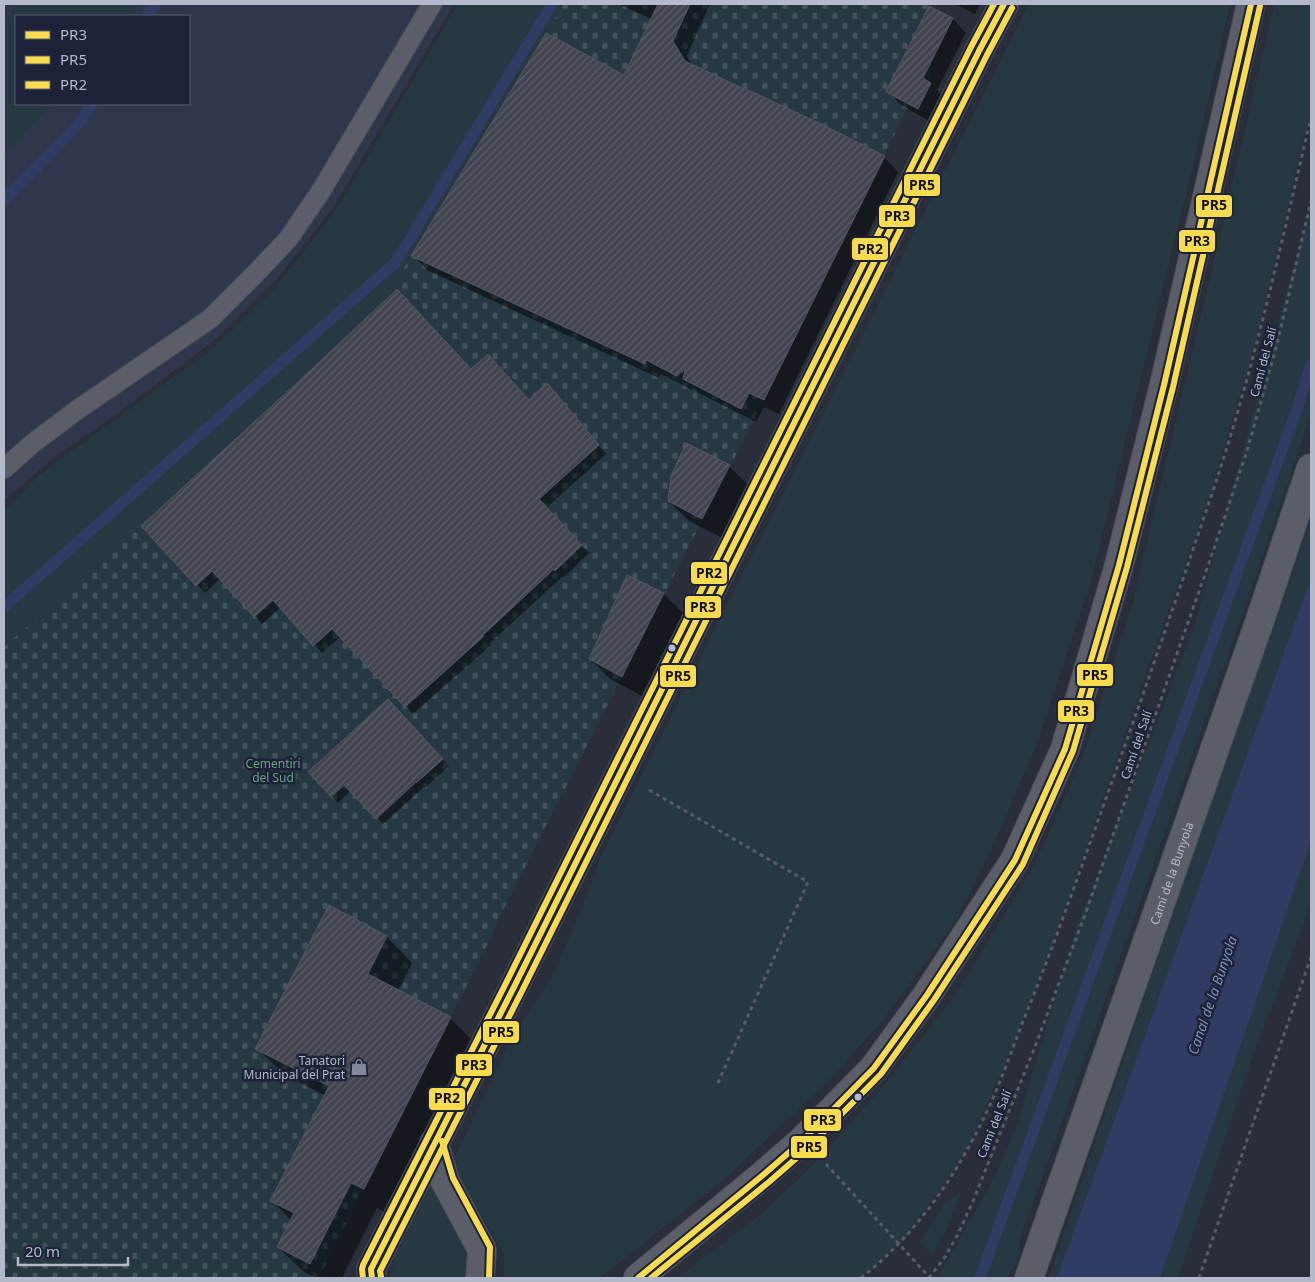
<svg xmlns="http://www.w3.org/2000/svg" width="1315" height="1282" font-family="'Noto Sans',sans-serif">
<style>
.airport{fill:#30364c;fill-rule:evenodd}
.grass{fill:#263842}
.cemetery{fill:url(#cemetery-stones)}
.water{fill:#303c63}
.shadow{fill:#0007}
.lines{fill:none;stroke-linecap:round;stroke-linejoin:round}
.stream{stroke:#303c63;stroke-width:11}
.building{fill:url(#building-hatch);stroke:#525662}
.service-casing{stroke:#464a54;stroke-width:21}
.minor-casing{stroke:#464a54;stroke-width:30}
.tertiary-casing{stroke:#464a54;stroke-width:30}
.path{stroke:#585c66;stroke-width:3;stroke-dasharray:4 4;stroke-linecap:butt}
.service{stroke:#5b5e68;stroke-width:19}
.minor{stroke:#5b5e68;stroke-width:28}
.tertiary{stroke:#5b5e68;stroke-width:28}
.bus-1-casing{stroke:#1c2237;stroke-width:10}
.bus-2-casing{stroke:#1c2237;stroke-width:10}
.bus-3-casing{stroke:#1c2237;stroke-width:10}
.bus-1{stroke:#f9db4f;stroke-width:6}
.bus-2{stroke:#f9db4f;stroke-width:6}
.bus-3{stroke:#f9db4f;stroke-width:6}
.bus-dot{fill:#b4b9cc;stroke:#1c2237;stroke-width:2}
.labels{text-anchor:middle;dominant-baseline:central;stroke-width:5;stroke-linejoin:round;paint-order:stroke}
.street-label{font-size:12px;fill:#b4b9cc;stroke:#1c2237}
.park-label{font-size:12px;fill:#69a080;stroke:#1c2237}
.poi-label{font-size:12px;fill:#b4b9cc;stroke:#1c2237;text-anchor:end}
.water-label{font-size:14px;font-style:italic;fill:#808ebb;stroke:#1c2237}
.line-badge{stroke:#1c2237;stroke-width:2}
.pale-badge-label{font-size:14px;text-anchor:middle;font-weight:bold;fill:#111}
</style>
<defs>
<pattern id="cemetery-stones" width="16" height="16" patternUnits="userSpaceOnUse" patternTransform="scale(1.25)"><rect width="16" height="16" fill="#263842"/><path d="M2 7V4a2 2 0 0 1 4 0v3zM10 15v-3a2 2 0 0 1 4 0v3z" fill="#43535c"/></pattern>
<pattern id="building-hatch" width="6" height="6" patternUnits="userSpaceOnUse" patternTransform="scale(1.25)"><rect width="6" height="6" fill="#424550"/><path d="M-1 1l2-2M0 6l6-6M5 7l2-2" fill="none" stroke="#5b5e68"/></pattern>
</defs>
<rect width="100%" height="100%" fill="#2a2e3b"/>
<path class="airport" d="M 4,4 L 454,4 L 333,208 L 277,279 L 212,342 L 121,411 L 56,456 L 4,500 ZM 16,16 L 189,16 L 189,104 L 16,104 Z"/>
<g class="grass">
<path d="M 19,4 L 138,4 L 128,16 L 16,16 L 16,104 L 52,104 L 4,155 L 4,21 Z"/>
<path d="M 458,4 L 564,4 L 402,271 L 408,278 L 289,391 L 122,543 L 4,647 L 4,512 L 38,476 L 215,347 L 276,287 L 337,208 Z"/>
<path d="M 1029,4 L 1230,4 L 1191,173 L 1089,588 L 1036,746 L 993,845 L 957,919 L 883,1020 L 832,1077 L 728,1176 L 600,1278 L 504,1278 L 504,1255 L 458,1175 L 454,1159 L 512,1037 L 552,977 L 581,910 L 600,858 Z"/>
<path d="M 1275,4 L 1311,4 L 1311,108 L 1255,344 L 1207,503 L 1148,668 L 1045,966 L 991,1096 L 962,1158 L 900,1244 L 861,1278 L 677,1278 L 759,1216 L 810,1168 L 880,1090 L 955,996 L 1035,864 L 1083,756 L 1133,602 Z"/>
<path d="M 1311,204 L 1311,415 L 1235,635 L 1020,1239 L 1018,1257 L 1009,1278 L 937,1278 L 991,1184 L 1016,1128 L 1077,926 L 1193,631 Z"/>
<path d="M 1311,519 L 1311,619 L 1080,1278 L 1049,1278 L 1201,831 Z"/>
<path d="M 1311,794 L 1311,904 L 1249,1066 L 1178,1278 L 1142,1278 Z"/>
<path d="M 431,1184 L 439,1202 L 462,1242 L 467,1261 L 464,1278 L 390,1278 L 395,1257 Z"/>
<path d="M 959,1195 L 949,1225 L 932,1255 L 920,1242 L 946,1201 Z"/>
</g>
<path class="cemetery" d="M 564,4 L 929,4 L 907,51 L 931,64 L 931,83 L 918,109 L 909,105 L 764,400 L 622,677 L 497,922 L 492,935 L 319,1278 L 4,1278 L 4,647 L 122,543 L 289,391 L 408,279 L 402,271 Z"/>
<path class="water" d="M 1311,578 L 1311,841 L 1160,1278 L 1057,1278 Z"/>
<g class="shadow">
<path d="M 618,4 L 710,4 L 687,56 L 693,66 L 884,157 L 898,172 L 779,414 L 764,407 L 756,422 L 699,393 L 694,388 L 692,390 L 661,374 L 659,378 L 427,270 L 413,255 L 625,77 L 652,19 Z"/>
<path d="M 955,4 L 980,4 L 975,14 Z"/>
<path d="M 930,8 L 953,19 L 966,33 L 937,90 L 944,97 L 931,122 L 901,105 L 888,92 Z"/>
<path d="M 471,371 L 529,401 L 555,393 L 606,454 L 546,508 L 589,553 L 564,577 L 563,576 L 489,644 L 491,645 L 413,714 L 340,637 L 322,653 L 281,607 L 262,624 L 221,578 L 205,593 L 143,526 Z"/>
<path d="M 729,466 L 749,486 L 722,538 L 689,521 L 669,501 Z"/>
<path d="M 628,576 L 664,594 L 684,614 L 642,696 L 610,679 L 590,659 Z"/>
<path d="M 395,708 L 449,766 L 424,789 L 423,788 L 383,824 L 351,790 L 338,803 L 332,796 Z"/>
<path d="M 329,907 L 387,937 L 412,963 L 398,991 L 450,1018 L 476,1044 L 390,1214 L 377,1208 L 342,1278 L 316,1278 L 304,1272 L 278,1247 L 292,1221 L 272,1201 L 326,1096 L 283,1074 L 257,1048 Z"/>
</g>
<g class="lines">
<g class="stream">
<path d="M 147,16 L 155,4"/>
<path d="M 4,200 L 78,125 L 92,104"/>
<path d="M 4,607 L 396,262 L 552,4"/>
<path d="M 980,1278 L 1297,409 L 1311,364"/>
</g>
</g>
<g class="building">
<path d="M 658,4 L 690,4 L 673,41 L 685,61 L 744,89 L 744,88 L 819,123 L 885,156 L 764,400 L 749,393 L 741,409 L 683,379 L 685,369 L 677,376 L 646,360 L 645,364 L 411,256 L 546,33 L 624,75 Z"/>
<path d="M 929,6 L 953,18 L 923,78 L 931,83 L 918,109 L 886,92 Z"/>
<path d="M 397,289 L 471,369 L 488,354 L 529,400 L 547,383 L 599,445 L 539,499 L 582,545 L 555,571 L 554,569 L 483,635 L 484,636 L 405,707 L 332,629 L 313,646 L 273,600 L 254,617 L 212,571 L 196,586 L 141,526 L 312,369 Z"/>
<path d="M 686,443 L 730,465 L 702,519 L 668,501 L 671,476 Z"/>
<path d="M 627,575 L 664,593 L 622,677 L 589,659 Z"/>
<path d="M 388,699 L 443,759 L 416,783 L 416,782 L 376,819 L 344,785 L 331,797 L 308,772 Z"/>
<path d="M 329,905 L 387,936 L 368,974 L 451,1017 L 364,1189 L 351,1183 L 310,1264 L 277,1247 L 294,1213 L 270,1201 L 329,1086 L 255,1049 Z"/>
</g>
<g class="lines">
<g class="service-casing">
<path id="service" d="M 4,469 L 33,443 L 77,410 L 210,319 L 257,272 L 289,238 L 321,191 L 432,4"/>
</g>
<g class="minor-casing">
<g id="minor">
<path d="M 434,1143 L 445,1181 L 482,1250 L 480,1278"/>
<path d="M 372,1278 L 371,1269 L 514,987 L 979,51 L 1004,4"/>
<path id="s1" d="M 1029,1278 L 1259,623 L 1311,468"/>
</g>
</g>
<g class="tertiary-casing">
<path id="tertiary" d="M 638,1278 L 763,1175 L 802,1141 L 874,1068 L 927,995 L 1015,860 L 1065,749 L 1119,565 L 1164,385 L 1251,4"/>
</g>
<g class="path">
<path d="M 649,790 L 808,882 L 717,1085"/>
<path d="M 826,1164 L 930,1278"/>
<path d="M 861,1278 C 917,1234 959,1172 989,1107 C 1002,1079 1012,1049 1024,1019 C 1051,953 1075,885 1099,818 C 1128,737 1157,655 1185,573 C 1203,520 1222,466 1238,411 C 1266,314 1288,215 1311,117"/>
<path d="M 929,1278 L 945,1257 L 958,1234 L 973,1201 L 1036,1044 L 1086,912 L 1210,560 L 1247,451 L 1277,344 L 1311,201"/>
<path d="M 1199,1278 L 1311,957"/>
</g>
<use href="#service" class="service"/>
<use href="#minor" class="minor"/>
<use href="#tertiary" class="tertiary"/>
<g class="bus-1-casing">
<g id="bus-1">
<path d="M 372,1278 L 371,1269 L 514,987 L 979,51 L 1004,4"/>
<path d="M 638,1278 L 763,1175 L 802,1141 L 874,1068 L 927,995 L 1015,860 L 1065,749 L 1119,565 L 1164,385 L 1251,4"/>
</g>
</g>
<g class="bus-2-casing">
<g id="bus-2">
<path d="M 381,1277 L 380,1271 L 522,991 L 987,55 L 1012,8"/>
<path d="M 651,1278 L 769,1182 L 808,1148 L 881,1074 L 934,1000 L 1023,864 L 1073,751 L 1127,567 L 1173,387 L 1260,6"/>
</g>
</g>
<g class="bus-3-casing">
<g id="bus-3">
<path d="M 442,1141 L 453,1178 L 490,1247 L 489,1278"/>
<path d="M 363,1278 L 362,1269 L 363,1265 L 506,983 L 971,47 L 994,4"/>
</g>
</g>
<use href="#bus-1" class="bus-1"/>
<use href="#bus-2" class="bus-2"/>
<use href="#bus-3" class="bus-3"/>
</g>
<defs>
<g id="shop-bare" transform="scale(1.35)"><path d="M-5-2.5h2.3a2.7 3.5 0 0 1 5.4 0H5L5.5 6h-11ZM-1.5-2.5h3a1.5 2.3 0 0 0-3 0Z" fill="#848899" stroke="#1c2237" stroke-width="2.5" paint-order="stroke"/></g>
</defs>
<g fill-rule="evenodd">
<use href="#shop-bare" x="359" y="1067"/>
</g>
<g class="bus-dot">
<circle cx="672" cy="648" r="4.5"/>
<circle cx="858" cy="1097" r="4.5"/>
</g>
<g class="labels">
<g class="street-label">
<text transform="translate(1263 362) rotate(-75)">Camí del Salí</text>
<text transform="translate(1136 745) rotate(-71)">Camí del Salí</text>
<text stroke="none"><textPath href="#s1" startOffset="429">Camí de la Bunyola</textPath></text>
<text transform="translate(994 1124) rotate(-68)">Camí del Salí</text>
</g>
<g class="park-label">
<text x="273" y="763">Cementiri<tspan x="273" dy="14">del Sud</tspan></text>
</g>
<g class="poi-label">
<text x="345" y="1060">Tanatori<tspan x="345" dy="14">Municipal del Prat</tspan></text>
</g>
<g class="water-label">
<text transform="translate(1212 995) rotate(-71)">Canal de la Bunyola</text>
</g>
</g>
<g class="line-badge">
<rect x="903" y="173" width="38" height="24" rx="5" fill="#f9db4f"/>
<rect x="1195" y="194" width="38" height="24" rx="5" fill="#f9db4f"/>
<rect x="878" y="204" width="38" height="24" rx="5" fill="#f9db4f"/>
<rect x="1178" y="229" width="38" height="24" rx="5" fill="#f9db4f"/>
<rect x="851" y="237" width="38" height="24" rx="5" fill="#f9db4f"/>
<rect x="690" y="561" width="38" height="24" rx="5" fill="#f9db4f"/>
<rect x="684" y="595" width="38" height="24" rx="5" fill="#f9db4f"/>
<rect x="1076" y="663" width="38" height="24" rx="5" fill="#f9db4f"/>
<rect x="659" y="664" width="38" height="24" rx="5" fill="#f9db4f"/>
<rect x="1057" y="699" width="38" height="24" rx="5" fill="#f9db4f"/>
<rect x="482" y="1020" width="38" height="24" rx="5" fill="#f9db4f"/>
<rect x="455" y="1053" width="38" height="24" rx="5" fill="#f9db4f"/>
<rect x="428" y="1087" width="38" height="24" rx="5" fill="#f9db4f"/>
<rect x="803" y="1108" width="39" height="24" rx="5" fill="#f9db4f"/>
<rect x="790" y="1135" width="38" height="24" rx="5" fill="#f9db4f"/>
</g>
<g class="pale-badge-label">
<text x="922" y="190">PR5</text>
<text x="1214" y="210">PR5</text>
<text x="897" y="221">PR3</text>
<text x="1197" y="246">PR3</text>
<text x="870" y="254">PR2</text>
<text x="709" y="578">PR2</text>
<text x="703" y="612">PR3</text>
<text x="1095" y="680">PR5</text>
<text x="678" y="681">PR5</text>
<text x="1076" y="716">PR3</text>
<text x="501" y="1037">PR5</text>
<text x="474" y="1070">PR3</text>
<text x="447" y="1103">PR2</text>
<text x="823" y="1125">PR3</text>
<text x="809" y="1152">PR5</text>
</g>
<rect width="1315" height="1282" fill="none" stroke="#b4b9cc" stroke-width="10"/>
<rect x="15" y="15" width="175" height="90" fill="#1c2237" stroke="#595e73"/>
<rect x="25" y="31" width="25" height="8" fill="#f9db4f" stroke="#595e73"/>
<text x="60" y="40" font-size="15" fill="#b4b9cc">PR3</text>
<rect x="25" y="56" width="25" height="8" fill="#f9db4f" stroke="#595e73"/>
<text x="60" y="65" font-size="15" fill="#b4b9cc">PR5</text>
<rect x="25" y="81" width="25" height="8" fill="#f9db4f" stroke="#595e73"/>
<text x="60" y="90" font-size="15" fill="#b4b9cc">PR2</text>
<path d="M18 1257v8h110v-8" fill="none" stroke="#b4b9cc" stroke-width="2.5"/>
<text x="25" y="1257" font-size="15" fill="#b4b9cc" stroke="#1c2237" stroke-width="4" paint-order="stroke">20 m</text>
</svg>
